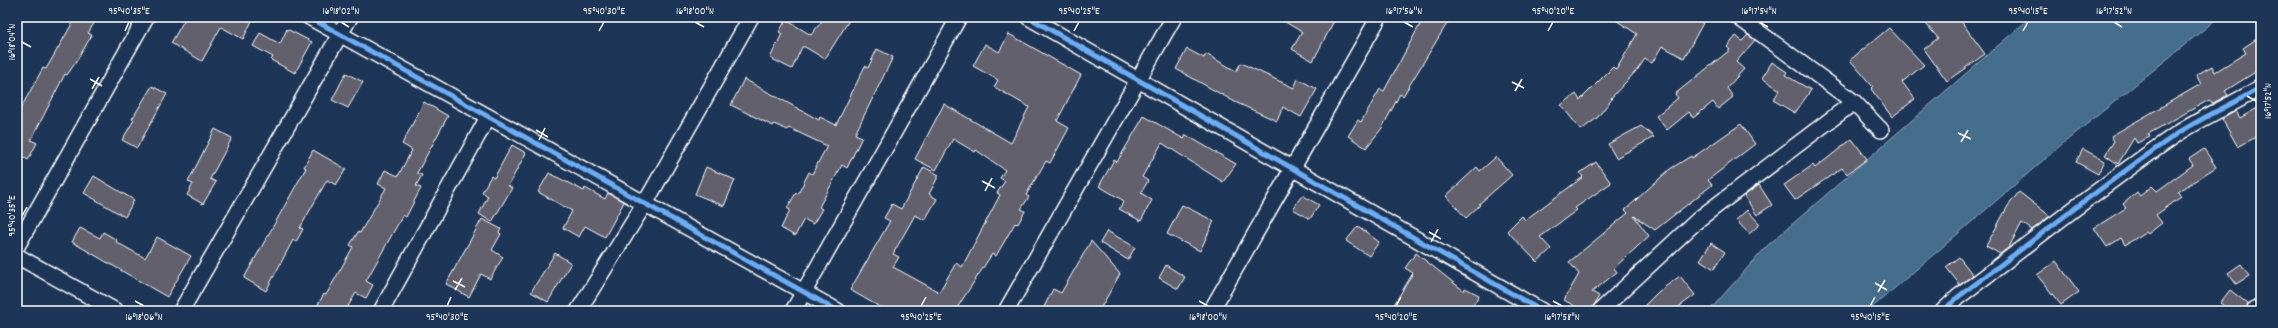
<svg xmlns="http://www.w3.org/2000/svg" width="2278" height="328" font-family="Dekko,sans-serif">
<style>
.water{fill:#446d8c;stroke:#8fa7ba}
.building{fill:#62616c;stroke:#fff}
.lines{fill:none;stroke-linecap:round;stroke-linejoin:round}
.street-casing{stroke:#fff;stroke-width:18}
.street{stroke:#1d3557;stroke-width:15}
.cycleway-casing{stroke:#1d3557;stroke-width:8}
.cycleway{stroke:#6dadf4;stroke-width:5}
.ticks{fill:none;stroke:#fff;stroke-width:1.5}
.neatline{fill:none;stroke:#fff;stroke-width:1.5}
.ticks-label{font-size:10px;text-anchor:middle;fill:#fff}
</style>
<rect width="100%" height="100%" fill="#1d3557"/>
<filter id="ink" filterUnits="userSpaceOnUse"><feTurbulence type="fractalNoise" baseFrequency=".025" numOctaves="2"/><feDisplacementMap in="SourceGraphic" scale="8" xChannelSelector="R" yChannelSelector="G"/><feConvolveMatrix kernelMatrix="1 2 1 2 8 2 1 2 1" color-interpolation-filters="sRGB"/></filter>
<g filter="url(#ink)">
<path class="water" d="M 2031,17 L 2219,17 L 2061,145 L 1868,311 L 1709,311 L 1767,246 Z"/>
<g class="building">
<path d="M 76,17 L 98,17 L 88,33 L 92,35 L 76,62 L 67,75 L 65,74 L 31,140 L 37,143 L 28,160 L 22,156 L 17,166 L 17,115 L 43,68 L 46,69 Z"/>
<path d="M 186,17 L 254,17 L 243,39 L 221,27 L 202,61 L 171,43 Z"/>
<path d="M 825,17 L 851,17 L 825,59 L 805,47 L 802,47 L 792,69 L 770,58 L 782,34 L 779,32 L 786,20 L 811,35 Z"/>
<path d="M 1277,17 L 1336,17 L 1313,61 L 1292,49 L 1302,32 Z"/>
<path d="M 1424,17 L 1451,17 L 1403,96 L 1400,94 L 1382,128 L 1366,148 L 1348,136 L 1358,120 L 1361,122 L 1380,89 L 1384,91 Z"/>
<path d="M 1611,17 L 1689,17 L 1703,23 L 1684,58 L 1662,46 L 1652,63 L 1645,59 L 1638,69 L 1611,98 L 1612,99 L 1597,118 L 1581,130 L 1561,105 L 1576,94 L 1580,100 L 1613,67 L 1616,70 L 1637,34 Z"/>
<path d="M 1920,17 L 1958,17 L 1985,54 L 1947,81 L 1924,49 L 1938,38 Z"/>
<path d="M 1889,28 L 1924,65 L 1902,82 L 1915,99 L 1892,117 L 1871,89 L 1873,87 L 1850,60 Z"/>
<path d="M 287,29 L 312,42 L 295,73 L 271,60 L 273,57 L 253,46 L 260,33 L 280,44 Z"/>
<path d="M 1009,34 L 1081,75 L 1057,121 L 1069,128 L 1050,163 L 1046,161 L 1026,195 L 1029,197 L 1021,209 L 1025,211 L 1018,224 L 1015,223 L 996,256 L 992,254 L 955,311 L 887,311 L 850,290 L 890,221 L 884,218 L 892,204 L 901,209 L 924,167 L 939,175 L 929,194 L 937,199 L 925,220 L 915,215 L 893,254 L 899,257 L 893,267 L 939,292 L 956,263 L 962,267 L 1000,195 L 997,193 L 1005,181 L 1000,178 L 1005,170 L 976,150 L 975,152 L 953,139 L 936,170 L 915,159 L 944,104 L 1011,143 L 1029,107 L 994,87 L 998,80 L 973,66 L 985,44 L 999,52 Z"/>
<path d="M 1748,35 L 1755,40 L 1736,62 L 1744,69 L 1727,88 L 1733,97 L 1718,109 L 1713,102 L 1693,118 L 1689,112 L 1667,130 L 1656,116 L 1678,98 L 1675,94 L 1730,50 L 1727,47 L 1736,36 L 1742,41 Z"/>
<path d="M 2261,36 L 2261,77 L 2257,71 L 2225,91 L 2228,95 L 2213,103 L 2209,100 L 2148,134 L 2150,137 L 2137,143 L 2134,138 L 2118,164 L 2105,155 L 2114,141 L 2111,136 L 2201,84 L 2196,75 L 2212,66 L 2215,72 L 2246,53 L 2243,48 Z"/>
<path d="M 877,49 L 893,57 L 855,134 L 862,137 L 847,168 L 842,165 L 819,207 L 822,209 L 813,224 L 804,219 L 795,236 L 781,228 L 790,210 L 787,208 L 796,193 L 798,194 L 809,172 L 812,174 L 827,146 L 789,128 L 787,130 L 774,124 L 773,126 L 731,105 L 744,79 L 819,120 L 820,117 L 836,125 L 865,66 L 868,68 Z"/>
<path d="M 1187,49 L 1204,58 L 1206,54 L 1236,71 L 1241,63 L 1294,88 L 1298,79 L 1317,89 L 1301,117 L 1283,107 L 1277,121 L 1235,102 L 1176,69 Z"/>
<path d="M 1772,62 L 1787,72 L 1785,75 L 1811,90 L 1795,113 L 1773,100 L 1780,90 L 1762,78 Z"/>
<path d="M 346,73 L 363,82 L 348,108 L 332,100 Z"/>
<path d="M 152,86 L 167,94 L 137,148 L 122,140 L 134,120 L 132,119 Z"/>
<path d="M 424,102 L 448,116 L 417,173 L 422,175 L 416,186 L 421,188 L 406,217 L 403,215 L 366,281 L 373,285 L 366,298 L 356,293 L 347,308 L 353,311 L 314,311 L 324,294 L 326,295 L 353,247 L 350,245 L 358,232 L 360,233 L 386,188 L 378,184 L 385,170 L 398,176 L 412,150 L 402,144 Z"/>
<path d="M 2261,106 L 2261,134 L 2238,147 L 2222,119 L 2236,111 L 2240,118 Z"/>
<path d="M 1144,116 L 1184,139 L 1186,135 L 1236,164 L 1223,182 L 1162,143 L 1142,177 L 1148,181 L 1141,193 L 1152,200 L 1141,221 L 1119,209 L 1124,201 L 1099,186 L 1114,160 L 1117,162 Z"/>
<path d="M 1741,124 L 1755,144 L 1708,180 L 1712,185 L 1655,230 L 1634,216 L 1649,236 L 1614,268 L 1617,272 L 1592,292 L 1599,296 L 1591,311 L 1583,311 L 1564,300 L 1579,274 L 1569,262 L 1628,213 L 1625,210 L 1670,169 L 1691,156 L 1692,158 Z"/>
<path d="M 1641,126 L 1654,137 L 1616,158 L 1608,144 Z"/>
<path d="M 215,129 L 232,138 L 210,179 L 216,182 L 203,204 L 187,195 L 193,184 L 188,182 Z"/>
<path d="M 1852,139 L 1867,159 L 1847,174 L 1842,168 L 1795,200 L 1784,185 L 1813,165 L 1815,168 Z"/>
<path d="M 512,145 L 526,153 L 508,186 L 512,188 L 492,222 L 479,214 L 488,196 L 482,192 L 491,176 L 494,178 Z"/>
<path d="M 2083,149 L 2105,161 L 2098,174 L 2076,162 Z"/>
<path d="M 2204,149 L 2216,167 L 2178,192 L 2181,197 L 2156,215 L 2162,223 L 2148,234 L 2146,232 L 2125,245 L 2121,238 L 2107,247 L 2094,228 L 2126,208 L 2123,204 L 2137,192 L 2140,196 L 2152,186 L 2157,191 L 2193,165 L 2189,159 Z"/>
<path d="M 313,150 L 346,169 L 336,185 L 327,180 L 300,228 L 303,229 L 296,242 L 293,240 L 266,291 L 244,278 L 306,168 L 304,167 Z"/>
<path d="M 1496,157 L 1512,175 L 1479,204 L 1480,205 L 1466,218 L 1446,196 L 1477,167 L 1480,171 Z"/>
<path d="M 1596,162 L 1611,183 L 1575,208 L 1577,210 L 1540,237 L 1551,249 L 1537,262 L 1507,231 L 1522,216 L 1525,220 L 1583,177 L 1580,173 Z"/>
<path d="M 706,167 L 735,180 L 724,206 L 695,194 Z"/>
<path d="M 549,173 L 584,191 L 585,188 L 605,199 L 608,193 L 624,202 L 605,237 L 585,226 L 579,237 L 563,228 L 572,211 L 538,192 Z"/>
<path d="M 94,176 L 134,200 L 125,217 L 84,193 Z"/>
<path d="M 1759,185 L 1772,205 L 1757,215 L 1744,196 Z"/>
<path d="M 2019,192 L 2050,216 L 2032,230 L 2022,223 L 2009,247 L 2000,254 L 1986,246 L 2008,206 Z"/>
<path d="M 1302,195 L 1319,205 L 1310,219 L 1293,209 Z"/>
<path d="M 1182,205 L 1214,221 L 1200,251 L 1167,234 Z"/>
<path d="M 1747,210 L 1760,224 L 1749,234 L 1736,220 Z"/>
<path d="M 482,219 L 501,229 L 499,233 L 501,234 L 492,250 L 503,257 L 490,279 L 481,274 L 469,297 L 446,284 Z"/>
<path d="M 1358,226 L 1379,242 L 1369,256 L 1346,241 Z"/>
<path d="M 80,228 L 100,238 L 103,232 L 117,240 L 116,242 L 145,258 L 157,237 L 191,256 L 167,297 L 72,242 Z"/>
<path d="M 1107,231 L 1135,247 L 1128,260 L 1100,243 Z"/>
<path d="M 1091,241 L 1120,274 L 1099,311 L 1042,311 L 1053,289 L 1061,293 Z"/>
<path d="M 1711,243 L 1725,252 L 1714,269 L 1700,260 Z"/>
<path d="M 555,253 L 571,263 L 548,302 L 531,292 Z"/>
<path d="M 1416,253 L 1464,291 L 1465,288 L 1479,295 L 1470,311 L 1390,311 L 1413,273 L 1405,268 Z"/>
<path d="M 1959,257 L 1973,275 L 1960,285 L 1946,267 Z"/>
<path d="M 2056,261 L 2079,292 L 2061,305 L 2037,275 Z"/>
<path d="M 2241,264 L 2249,276 L 2236,284 L 2228,273 Z"/>
<path d="M 1166,265 L 1185,277 L 1178,289 L 1159,278 Z"/>
<path d="M 1680,276 L 1695,295 L 1673,311 L 1639,311 L 1658,292 Z"/>
<path d="M 2230,290 L 2248,304 L 2245,311 L 2230,311 L 2220,303 Z"/>
</g>
<g class="lines">
<g class="street-casing">
<g id="street">
<path d="M 309,17 L 838,311"/>
<path d="M 1028,17 L 1542,311"/>
<path d="M 1738,17 L 1854,102 L 1881,130"/>
<path d="M 17,246 L 146,17"/>
<path d="M 17,256 L 116,311"/>
<path d="M 181,311 L 350,17"/>
<path d="M 381,311 L 488,117"/>
<path d="M 578,311 L 647,200 L 751,17"/>
<path d="M 793,311 L 959,17"/>
<path d="M 1006,311 L 1174,17"/>
<path d="M 1211,311 L 1379,17"/>
<path d="M 1600,311 L 1700,218 L 1854,102"/>
<path d="M 1943,311 L 1958,297 C 2031,243 2102,185 2177,134 C 2204,116 2234,104 2261,87"/>
<path d="M 2254,311 L 2261,306"/>
</g>
</g>
<use href="#street" class="street"/>
<g class="cycleway-casing">
<g id="cycleway">
<path d="M 309,17 L 838,311"/>
<path d="M 1028,17 L 1542,311"/>
<path d="M 1943,311 L 1958,297 C 2031,243 2102,185 2177,134 C 2204,116 2234,104 2261,87"/>
</g>
</g>
<use href="#cycleway" class="cycleway"/>
</g>
</g>
<path class="ticks" d="M 341,22 L 349,27M 695,22 L 704,27M 1404,22 L 1413,27M 1759,22 L 1768,27M 2114,22 L 2122,27M 125,31 L 129,22M 599,31 L 604,22M 1074,31 L 1079,22M 1548,31 L 1553,22M 2023,31 L 2028,22M 22,42 L 31,47M 90,79 L 102,86M 1512,82 L 1524,88M 92,89 L 99,77M 1515,91 L 1522,79M 2247,96 L 2256,101M 536,130 L 548,137M 1958,133 L 1971,139M 539,140 L 545,128M 1961,142 L 1968,130M 982,181 L 995,188M 985,191 L 992,178M 22,216 L 27,207M 1429,232 L 1441,239M 1431,242 L 1438,229M 453,281 L 465,287M 1875,283 L 1887,290M 455,290 L 462,278M 1878,292 L 1885,280M 135,301 L 144,306M 1199,301 L 1208,306M 1553,301 L 1562,306M 447,306 L 451,297M 921,306 L 926,297M 1396,306 L 1401,297M 1870,306 L 1875,297"/>
<rect width="2278" height="328" fill="none" stroke="#1d3557" stroke-width="44"/>
<rect x="22" y="22" width="2234" height="284" class="neatline"/>
<g class="ticks-label">
<text x="129" y="14">95°40'35"E</text>
<text x="341" y="14">16°18'02"N</text>
<text x="604" y="14">95°40'30"E</text>
<text x="695" y="14">16°18'00"N</text>
<text x="1079" y="14">95°40'25"E</text>
<text x="1404" y="14">16°17'56"N</text>
<text x="1553" y="14">95°40'20"E</text>
<text x="1759" y="14">16°17'54"N</text>
<text x="2028" y="14">95°40'15"E</text>
<text x="2114" y="14">16°17'52"N</text>
<text transform="translate(11 42) rotate(-90)" y="4">16°18'04"N</text>
<text transform="translate(2267 101) rotate(-90)" y="4">16°17'52"N</text>
<text transform="translate(11 216) rotate(-90)" y="4">95°40'35"E</text>
<text x="144" y="320">16°18'06"N</text>
<text x="447" y="320">95°40'30"E</text>
<text x="921" y="320">95°40'25"E</text>
<text x="1208" y="320">16°18'00"N</text>
<text x="1396" y="320">95°40'20"E</text>
<text x="1562" y="320">16°17'58"N</text>
<text x="1870" y="320">95°40'15"E</text>
</g>
</svg>
